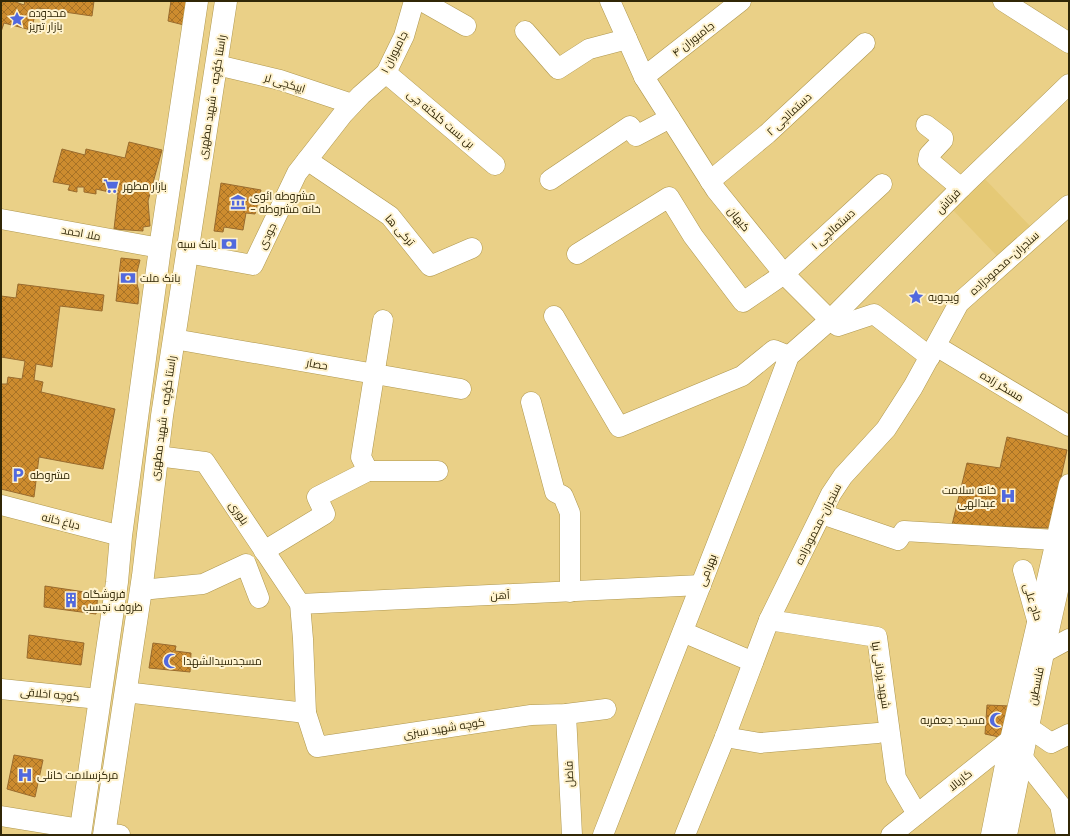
<svg xmlns="http://www.w3.org/2000/svg" width="1070" height="836" font-family="'DM Sans',Cairo,sans-serif">
<style>
.built{fill:#e5c976}
.building{fill:url(#building-cross-hatch);stroke:#996b2e}
.lines{fill:none;stroke-linecap:round;stroke-linejoin:round}
.minor-casing{stroke:#af974e;stroke-width:21}
.major-casing{stroke:#af974e;stroke-width:23}
.minor{stroke:#fff;stroke-width:20}
.major{stroke:#fff;stroke-width:22}
.labels{text-anchor:middle;dominant-baseline:central;stroke-width:4;stroke-linejoin:round;paint-order:stroke}
.poi-label{font-size:11px;fill:#312707;stroke:#fff3cf;text-anchor:start}
.street-label{font-size:11px;fill:#312707;stroke:#fff3cf}
</style>
<defs>
<pattern id="building-cross-hatch" width="8" height="8" patternUnits="userSpaceOnUse"><rect width="8" height="8" fill="#cd8c2f"/><path d="M0 0l8 8M0 8l8-8" fill="none" stroke="#a77226"/></pattern>
</defs>
<rect width="100%" height="100%" fill="#ead087"/>
<path class="built" d="M 982,176 L 1031,227 L 998,257 L 951,208 Z"/>
<g class="building">
<path d="M 1,1 L 13,1 L 24,5 L 25,1 L 94,1 L 92,16 L 37,8 L 31,30 L 4,23 L 1,32 Z"/>
<path d="M 171,1 L 186,1 L 184,25 L 168,21 Z"/>
<path d="M 129,142 L 162,150 L 148,201 L 150,226 L 143,227 L 143,231 L 114,229 L 118,194 L 96,189 L 96,194 L 84,192 L 84,187 L 77,187 L 77,192 L 68,190 L 70,185 L 53,182 L 62,149 L 85,155 L 86,149 L 125,158 Z"/>
<path d="M 221,183 L 261,190 L 255,214 L 246,213 L 243,230 L 224,227 L 223,232 L 214,231 Z"/>
<path d="M 121,258 L 140,260 L 137,272 L 137,284 L 139,292 L 138,304 L 116,301 Z"/>
<path d="M 18,284 L 104,295 L 102,311 L 60,306 L 52,367 L 36,364 L 34,380 L 43,382 L 41,392 L 115,409 L 103,469 L 39,457 L 34,497 L 1,489 L 1,384 L 7,384 L 8,377 L 22,379 L 25,361 L 1,357 L 1,296 L 16,298 Z"/>
<path d="M 1007,437 L 1067,450 L 1050,528 L 952,525 L 967,463 L 1000,468 Z"/>
<path d="M 45,586 L 98,594 L 96,614 L 44,607 Z"/>
<path d="M 29,635 L 84,643 L 81,665 L 27,658 Z"/>
<path d="M 153,643 L 176,646 L 175,651 L 191,653 L 190,672 L 149,668 Z"/>
<path d="M 987,705 L 1010,706 L 1004,738 L 985,734 Z"/>
<path d="M 14,755 L 43,760 L 35,797 L 7,789 Z"/>
</g>
<g class="lines">
<g class="minor-casing">
<g id="minor">
<path d="M 422,1 L 466,26"/>
<path d="M 610,1 L 644,77 L 716,190 L 784,274 L 830,320 L 838,326 L 874,314 L 930,357"/>
<path d="M 1003,1 L 1069,43"/>
<path d="M 525,31 L 558,69 L 589,49 L 627,39"/>
<path d="M 217,65 L 280,80 L 352,104"/>
<path d="M 386,73 L 495,165"/>
<path d="M 644,77 L 741,1"/>
<path d="M 926,125 L 943,138 L 943,140 L 929,155 L 928,160 L 961,188"/>
<path d="M 307,160 L 390,216 L 430,266 L 472,248"/>
<path d="M 550,180 L 630,126 L 636,136 L 670,118"/>
<path d="M 710,181 L 767,134 L 865,43"/>
<path d="M 1,219 L 160,248"/>
<path d="M 187,253 L 253,265 L 297,173 L 343,114 L 361,95 L 386,73 L 404,36 L 414,1"/>
<path d="M 577,254 L 669,197 L 693,236 L 743,302 L 784,274 L 882,184"/>
<path d="M 554,316 L 619,427 L 742,376 L 774,350 L 789,356"/>
<path d="M 383,320 L 361,457 L 368,471 L 438,471"/>
<path d="M 174,339 L 461,389"/>
<path d="M 936,346 L 1069,426"/>
<path d="M 531,402 L 555,492 L 563,496 L 570,513 L 570,592"/>
<path d="M 157,456 L 205,462 L 300,604 L 303,639 L 306,713 L 317,747 L 531,715 L 566,714 L 606,709"/>
<path d="M 1,505 L 121,536"/>
<path d="M 822,514 L 898,540 L 904,531 L 1056,540"/>
<path d="M 264,551 L 325,514 L 317,497 L 368,471"/>
<path d="M 1023,570 L 1037,620"/>
<path d="M 141,590 L 203,584 L 246,564 L 259,598"/>
<path d="M 300,604 L 701,585"/>
<path d="M 769,620 L 877,637 L 896,778 L 917,814"/>
<path d="M 683,632 L 753,662"/>
<path d="M 1043,653 L 1069,639"/>
<path d="M 1,689 L 99,699"/>
<path d="M 125,692 L 306,713"/>
<path d="M 566,714 L 572,835"/>
<path d="M 1028,727 L 1051,743 L 1069,734"/>
<path d="M 725,737 L 760,743 L 878,733"/>
<path d="M 1022,757 L 1060,805 L 1066,835"/>
<path d="M 1,816 L 81,829"/>
<path d="M 104,833 L 120,835"/>
<path d="M 603,835 L 754,449 L 789,356 L 830,320 L 961,188 L 1069,84"/>
<path d="M 685,835 L 725,737 L 769,620 L 831,494 L 843,476 L 886,429 L 913,387 L 959,303 L 1069,205"/>
<path d="M 891,835 L 1015,736"/>
<path d="M 991,835 L 1010,740 L 1069,484"/>
</g>
</g>
<g class="major-casing">
<g id="major">
<path d="M 80,835 L 117,582 L 121,536 L 160,248 L 197,1"/>
<path d="M 104,835 L 143,576 L 162,416 L 226,1"/>
<path d="M 1006,835 L 1043,653 L 1069,537"/>
</g>
</g>
<use href="#minor" class="minor"/>
<use href="#major" class="major"/>
</g>
<defs>
<g id="sight-bare" transform="scale(1.2)"><path d="M0-6L1.8-2.2L6-1.7L2.9 1.2L3.7 5.4L0 3.3L-3.7 5.4L-2.9 1.2L-6-1.7L-1.8-2.2Z" fill="#5269de" stroke="#fff3cf" stroke-width="2.5" paint-order="stroke"/></g>
<g id="supermarket-bare" transform="scale(1.2)"><path d="M-6-5.5h2.5l.6 2H6L4.5 2H-2.5L-4.4-4H-6ZM-1.5 3.2a1.3 1.3 0 1 0 .1 0ZM3 3.2a1.3 1.3 0 1 0 .1 0Z" fill="#5269de" stroke="#fff3cf" stroke-width="2.5" paint-order="stroke"/></g>
<g id="museum-bare" transform="scale(1.2)"><path d="M0-6L6-3V-2H-6V-3ZM-5-1h2V3h-2ZM-1-1h2V3h-2ZM3-1h2V3H3ZM-6 4H6V6H-6Z" fill="#5269de" stroke="#fff3cf" stroke-width="2.5" paint-order="stroke"/></g>
<g id="bank-bare" transform="scale(1.2)"><path d="M-6-4H6V4H-6ZM0-2.3a2.3 2.3 0 1 0 0 4.6a2.3 2.3 0 1 0 0-4.6Z" fill="#5269de" stroke="#fff3cf" stroke-width="2.5" paint-order="stroke"/></g>
<g id="parking-bare" transform="scale(1.2)"><path d="M-3.5-5.5H1a3.5 3.5 0 0 1 0 7H-1V5.5H-3.5ZM-1-3.4V-.6H.8a1.4 1.4 0 0 0 0-2.8Z" fill="#5269de" stroke="#fff3cf" stroke-width="2.5" paint-order="stroke"/></g>
<g id="hospital-bare" transform="scale(1.2)"><path d="M-5-5h3v3.5h4V-5h3V5h-3V1.5h-4V5h-3Z" fill="#5269de" stroke="#fff3cf" stroke-width="2.5" paint-order="stroke"/></g>
<g id="building-bare" transform="scale(1.2)"><path d="M-4-6H4V6H1V3H-1V6H-4ZM-2.5-4.3h1.7v1.8h-1.7ZM.8-4.3h1.7v1.8H.8ZM-2.5-1h1.7V.8h-1.7ZM.8-1h1.7V.8H.8Z" fill="#5269de" stroke="#fff3cf" stroke-width="2.5" paint-order="stroke"/></g>
<g id="mosque-bare" transform="scale(1.2)"><path d="M3.5-4.9A6 6 0 1 0 3.5 4.9A5 5 0 1 1 3.5-4.9Z" fill="#5269de" stroke="#fff3cf" stroke-width="2.5" paint-order="stroke"/></g>
</defs>
<g fill-rule="evenodd">
<use href="#sight-bare" x="17" y="19"/>
<use href="#supermarket-bare" x="111" y="186"/>
<use href="#museum-bare" x="238" y="202"/>
<use href="#bank-bare" x="229" y="244"/>
<use href="#bank-bare" x="128" y="278"/>
<use href="#sight-bare" x="916" y="297"/>
<use href="#parking-bare" x="18" y="475"/>
<use href="#hospital-bare" x="1008" y="496"/>
<use href="#building-bare" x="71" y="600"/>
<use href="#mosque-bare" x="171" y="661"/>
<use href="#mosque-bare" x="997" y="720"/>
<use href="#hospital-bare" x="25" y="775"/>
</g>
<g class="labels">
<g class="poi-label">
<text x="29" y="13">محدوده<tspan x="29" dy="13">بازار تبریز</tspan></text>
<text x="123" y="186">بازار مطهر</text>
<text x="250" y="196">مشروطه ائوی<tspan x="250" dy="13">- خانه مشروطه</tspan></text>
<text x="217" y="244" text-anchor="end">بانک سپه</text>
<text x="140" y="278">بانک ملت</text>
<text x="928" y="297">ویجویه</text>
<text x="30" y="475">مشروطه</text>
<text x="996" y="490" text-anchor="end">خانه سلامت<tspan x="996" dy="13">عبدالهی</tspan></text>
<text x="83" y="594">فروشگاه<tspan x="83" dy="13">ظروف نچسب</tspan></text>
<text x="183" y="661">مسجدسیدالشهدا</text>
<text x="985" y="720" text-anchor="end">مسجد جعفریه</text>
<text x="37" y="775">مرکزسلامت خانلی</text>
</g>
<g class="street-label">
<text transform="translate(693 39) rotate(-38)">جامبوران ۴</text>
<text transform="translate(394 52) rotate(-63)">جامبوران ۱</text>
<text transform="translate(285 83) rotate(17)">ایپکچی لر</text>
<text transform="translate(212 97) rotate(-81)">راستا کؤچه - شهید مطهری</text>
<text transform="translate(789 114) rotate(-43)">دستمالچی ۲</text>
<text transform="translate(441 119) rotate(40)">بن بست کلکته چی</text>
<text transform="translate(948 201) rotate(-45)">فرتاش</text>
<text transform="translate(739 219) rotate(51)">کیهان</text>
<text transform="translate(833 229) rotate(-42)">دستمالچی ۱</text>
<text transform="translate(400 230) rotate(48)">ترکی ها</text>
<text transform="translate(81 233) rotate(10)">ملا احمد</text>
<text transform="translate(267 236) rotate(-65)">جودی</text>
<text transform="translate(1004 263) rotate(-42)">سنجران-محمودزاده</text>
<text transform="translate(317 364) rotate(10)">حصار</text>
<text transform="translate(1002 386) rotate(31)">مسگر زاده</text>
<text transform="translate(163 418) rotate(-82)">راستا کؤچه - شهید مطهری</text>
<text transform="translate(239 513) rotate(56)">بلوری</text>
<text transform="translate(61 521) rotate(14)">دباغ خانه</text>
<text transform="translate(818 524) rotate(-63)">سنجران-محمودزاده</text>
<text transform="translate(707 570) rotate(-69)">بهرامی</text>
<text transform="translate(500 595) rotate(-3)">آهن</text>
<text transform="translate(1033 602) rotate(72)">حاج علی</text>
<text transform="translate(881 675) rotate(81)">شهید یزدانی نیا</text>
<text transform="translate(1036 686) rotate(-78)">فلسطین</text>
<text transform="translate(50 694) rotate(5)">کوچه اخلاقی</text>
<text transform="translate(444 728) rotate(-9)">کوچه شهید سبزی</text>
<text transform="translate(569 774) rotate(-93)">فاضل</text>
<text transform="translate(960 780) rotate(-39)">کاربالا</text>
</g>
</g>
<rect width="1070" height="836" fill="none" stroke="#312707" stroke-width="4"/>
</svg>
